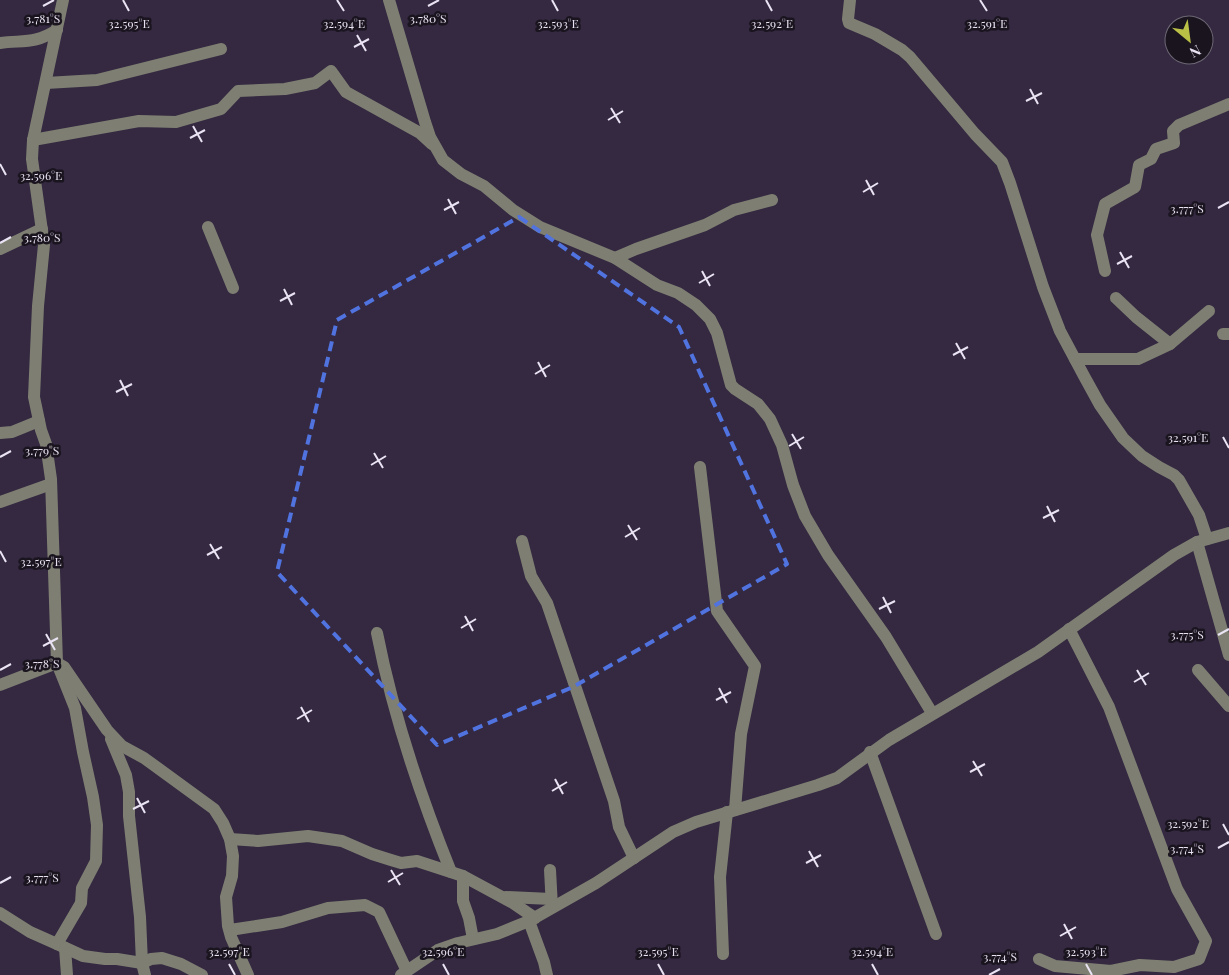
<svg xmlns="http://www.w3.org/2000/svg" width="1229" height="975" font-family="'Playfair Display',serif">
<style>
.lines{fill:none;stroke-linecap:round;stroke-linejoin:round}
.minor{stroke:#7e7f72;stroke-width:12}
.marked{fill:none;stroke:#5073df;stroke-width:4;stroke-dasharray:10 6;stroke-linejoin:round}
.ticks{fill:none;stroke:#eae3f3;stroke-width:2}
.ticks-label{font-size:12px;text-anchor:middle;fill:#eae3f3;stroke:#1a141f;stroke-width:5;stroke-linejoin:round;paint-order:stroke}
</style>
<rect width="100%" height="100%" fill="#342941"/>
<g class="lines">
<g class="minor">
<path d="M 389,0 L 425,122 L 430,137 L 443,160 L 461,174 L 484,186 L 513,210 L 540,227 L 615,258 L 657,285 L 678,293 L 696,305 L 710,319 L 717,333 L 731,385 L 735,389 L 758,404 L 770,419 L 782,445 L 793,485 L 805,516 L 828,555 L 886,637 L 932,713"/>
<path d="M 850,0 L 848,19 L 849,23 L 875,34 L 902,50 L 910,57 L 975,134 L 1002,162 L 1010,183 L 1043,287 L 1060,331 L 1084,376 L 1100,405 L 1123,438 L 1142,456 L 1159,467 L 1174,475 L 1179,480 L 1199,515 L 1207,539"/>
<path d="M 0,43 C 24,40 35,44 57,30"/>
<path d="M 46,83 L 97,80 L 221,49"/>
<path d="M 33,140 L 139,121 L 176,122 L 221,109 L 238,91 L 285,89 L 315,83 L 331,71 L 346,92 L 420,133 L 432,144"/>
<path d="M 208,227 L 233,288"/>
<path d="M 0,249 L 42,229"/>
<path d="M 615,258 L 636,249 L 705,225 L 734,210 L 772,200"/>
<path d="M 1105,271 L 1097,235 L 1105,204 L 1135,187 L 1139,165 L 1151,159 L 1156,149 L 1174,143 L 1173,131 L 1179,125 L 1229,104"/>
<path d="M 1116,298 L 1136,317 L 1170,344"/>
<path d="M 1223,334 L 1229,334"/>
<path d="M 1075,359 L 1138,359 L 1170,344 L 1209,311"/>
<path d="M 0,433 L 12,432 L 39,421"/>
<path d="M 700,467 L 717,611 L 755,666 L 741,734 L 735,810"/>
<path d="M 0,502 L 51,484"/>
<path d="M 522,541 L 531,576 L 547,603 L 614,801 L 619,827 L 634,858"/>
<path d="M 1197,542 L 1229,655"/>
<path d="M 377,633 C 393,715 420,795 451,872"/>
<path d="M 1198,670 L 1229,706"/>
<path d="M 0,685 L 57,663 L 64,667 L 107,730 L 122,746 L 144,758 L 214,809 L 223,823 L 230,839 L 233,856 L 232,876 L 226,897 L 228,926 L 231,937 L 248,975"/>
<path d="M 111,739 L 126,775 L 129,792 L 129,816 L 140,917 L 142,963 L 145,975"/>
<path d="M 870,752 L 936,934"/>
<path d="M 230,839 L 258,841 L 308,836 L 342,841 L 372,854 L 391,860 L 401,863 L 417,861 L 463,876 L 513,903 L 535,918"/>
<path d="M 550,870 L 552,907"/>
<path d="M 463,876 L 463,901 L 469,918 L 473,939"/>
<path d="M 506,897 L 551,899"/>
<path d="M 0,913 L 30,932 L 57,944 L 81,903 L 82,888 L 96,861 L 97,825 L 93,797 L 83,752 L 75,708 L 57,663 L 51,479 L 46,444 L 41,430 L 34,397 L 38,306 L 44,245 L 32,159 L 33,140 L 63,0"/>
<path d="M 529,921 L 544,962 L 547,975"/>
<path d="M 230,930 L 282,922 L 328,908 L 365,905 L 379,912 L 405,967"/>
<path d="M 57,944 L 83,956 L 105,959 L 117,959 L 142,963 L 151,959 L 162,958 L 181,964 L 202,975"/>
<path d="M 65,948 L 67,975"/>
<path d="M 723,954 L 720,877 L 727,812"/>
<path d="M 1039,959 L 1055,966 L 1111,971 L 1140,965 L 1174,967 L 1199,959 L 1206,941 L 1177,889 L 1109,707 L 1069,629"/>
<path d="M 401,975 L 438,950 L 458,943 L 497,934 L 529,921 L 596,883 L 673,832 L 696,822 L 818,785 L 837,778 L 889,740 L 1038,652 L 1174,555 L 1197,542 L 1229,533"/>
</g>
</g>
<path class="marked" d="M 519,217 L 679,327 L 787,564 L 573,687 L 437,745 L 277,572 L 337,320 Z"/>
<path class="ticks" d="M 123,0 L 129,11M 337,0 L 344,11M 552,0 L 558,11M 766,0 L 772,11M 980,0 L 987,11M 43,6 L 54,0M 428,6 L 439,0M 357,35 L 366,51M 354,47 L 369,39M 1030,89 L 1038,104M 1026,101 L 1042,93M 611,108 L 620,123M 608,120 L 623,111M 193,126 L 202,142M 190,138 L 205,130M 0,164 L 6,175M 866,180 L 874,195M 863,192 L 878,183M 448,199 L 456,214M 1218,208 L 1229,202M 444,210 L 459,202M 0,243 L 11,237M 1120,252 L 1129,268M 1117,264 L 1132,256M 702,271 L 710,286M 699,283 L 714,274M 284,289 L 292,305M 280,301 L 295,293M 956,343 L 965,359M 953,355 L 968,347M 538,362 L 546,377M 535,374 L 550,365M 120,380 L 128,396M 116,392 L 132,384M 792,434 L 801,449M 1223,437 L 1229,448M 789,446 L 804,437M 374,453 L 383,468M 0,457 L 11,451M 371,465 L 386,456M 1047,506 L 1055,522M 1043,518 L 1059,510M 628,525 L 637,540M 625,537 L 640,528M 210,544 L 219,559M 0,551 L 6,562M 207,555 L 222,547M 883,597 L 891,613M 879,609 L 895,601M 465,616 L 473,631M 461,628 L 476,619M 46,634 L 55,650M 1218,635 L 1229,629M 43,646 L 58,638M 0,670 L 11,664M 1137,670 L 1146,685M 1134,682 L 1149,673M 719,688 L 727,703M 716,700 L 731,692M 301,707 L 309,722M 297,719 L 312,710M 973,761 L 982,776M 970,772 L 985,764M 555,779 L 563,794M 552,791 L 567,782M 137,798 L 145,813M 133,809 L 149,801M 1223,824 L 1229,835M 1218,848 L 1229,842M 809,851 L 818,867M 806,863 L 821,855M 391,870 L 400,885M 388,882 L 403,873M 0,883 L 11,877M 1064,924 L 1072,939M 1060,936 L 1076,927M 229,964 L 235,975M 443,964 L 449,975M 658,964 L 664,975M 872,964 L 878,975M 1086,964 L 1092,975M 989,975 L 1000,969"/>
<g class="ticks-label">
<text x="43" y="23">3.781°S</text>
<text x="428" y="23">3.780°S</text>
<text x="129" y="28">32.595°E</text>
<text x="344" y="28">32.594°E</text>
<text x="558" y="28">32.593°E</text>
<text x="772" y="28">32.592°E</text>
<text x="987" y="28">32.591°E</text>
<text x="41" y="180">32.596°E</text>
<text x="1187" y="213">3.777°S</text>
<text x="42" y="242">3.780°S</text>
<text x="1188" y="442">32.591°E</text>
<text x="42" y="455">3.779°S</text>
<text x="41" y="566">32.597°E</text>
<text x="1187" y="639">3.775°S</text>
<text x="42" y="668">3.778°S</text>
<text x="1188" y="828">32.592°E</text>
<text x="1187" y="853">3.774°S</text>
<text x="42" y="882">3.777°S</text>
<text x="229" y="956">32.597°E</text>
<text x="443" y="956">32.596°E</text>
<text x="658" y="956">32.595°E</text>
<text x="872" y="956">32.594°E</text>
<text x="1086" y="956">32.593°E</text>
<text x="1000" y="961">3.774°S</text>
</g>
<g transform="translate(1189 40) rotate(151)"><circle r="24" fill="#1a141f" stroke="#6d6774"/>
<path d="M0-4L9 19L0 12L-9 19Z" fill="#bac046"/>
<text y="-8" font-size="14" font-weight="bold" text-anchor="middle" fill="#eae3f3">N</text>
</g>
</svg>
